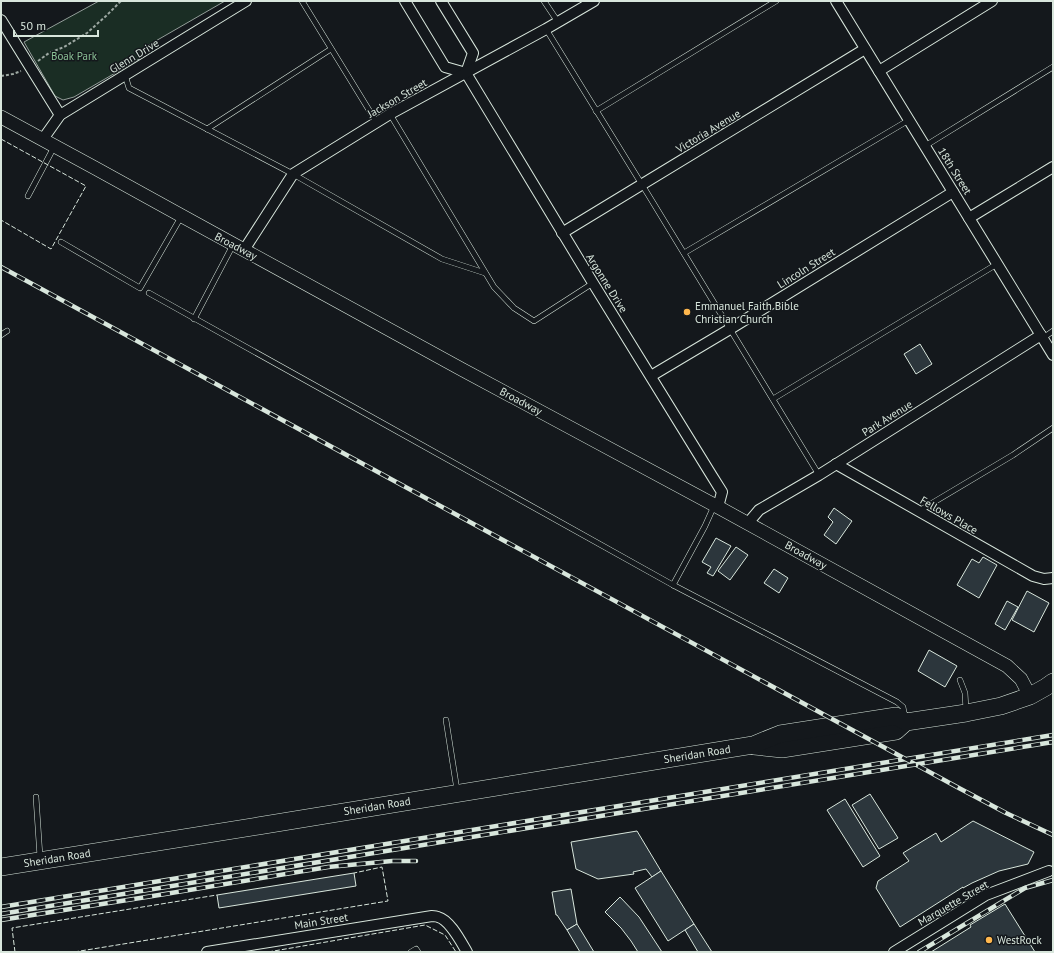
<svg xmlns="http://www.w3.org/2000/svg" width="1054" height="953" font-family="'PT Sans',sans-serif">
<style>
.green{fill:#1a2d24;stroke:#939e99}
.building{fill:#2c363c;stroke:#d8e6dc}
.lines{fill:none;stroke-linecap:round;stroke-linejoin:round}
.service-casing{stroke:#d8e6dc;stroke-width:6}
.minor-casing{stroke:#d8e6dc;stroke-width:12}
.tertiary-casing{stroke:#d8e6dc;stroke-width:14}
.trunk-casing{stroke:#d8e6dc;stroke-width:18}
.path{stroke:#9da8a2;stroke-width:2;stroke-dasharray:3 2;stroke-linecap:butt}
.service{stroke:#14181c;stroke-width:5}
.minor{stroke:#14181c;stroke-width:10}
.tertiary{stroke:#14181c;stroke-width:13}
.trunk{stroke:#14181c;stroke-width:17}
.rail-casing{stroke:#d8e6dc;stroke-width:4.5}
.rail{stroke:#14181c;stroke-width:3;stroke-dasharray:9;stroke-linecap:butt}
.fence{stroke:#d8e6dc;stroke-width:1;stroke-dasharray:5 2;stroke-linecap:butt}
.poi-dot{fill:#ffb74d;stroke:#14181c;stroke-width:1.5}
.labels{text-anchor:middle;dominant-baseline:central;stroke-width:3;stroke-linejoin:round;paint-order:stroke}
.park-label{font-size:11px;fill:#8ac095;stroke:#14181c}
.street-label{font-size:11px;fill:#d8e6dc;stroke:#14181c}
.poi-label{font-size:11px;fill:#d8e6dc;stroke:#14181c;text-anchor:start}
</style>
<rect width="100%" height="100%" fill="#14181c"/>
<path class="green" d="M 99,1 L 225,1 L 147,46 L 141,58 L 74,97 L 63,100 L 55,96 L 24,42 Z"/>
<g class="building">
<path d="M 920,344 L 932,364 L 916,374 L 904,354 Z"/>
<path d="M 834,508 L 852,521 L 836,544 L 824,535 L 833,522 L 828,517 Z"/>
<path d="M 716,538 L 731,546 L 713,576 L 707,573 L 711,567 L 702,562 Z"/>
<path d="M 736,547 L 748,555 L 730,580 L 718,571 Z"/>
<path d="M 983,557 L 997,565 L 979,598 L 957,585 L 972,559 L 979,563 Z"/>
<path d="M 774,569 L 788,578 L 779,593 L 764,583 Z"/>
<path d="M 1027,591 L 1049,603 L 1034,632 L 1012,620 Z"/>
<path d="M 1007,601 L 1018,607 L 1005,630 L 995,624 Z"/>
<path d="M 929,650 L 957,666 L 945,687 L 918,671 Z"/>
<path d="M 870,794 L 898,838 L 879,849 L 852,805 Z"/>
<path d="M 845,799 L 880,856 L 863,867 L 827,810 Z"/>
<path d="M 973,821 L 1034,852 L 1028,864 L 999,871 L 972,883 L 963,888 L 963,887 L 900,927 L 876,888 L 878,881 L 909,861 L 903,853 L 936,833 L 941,842 Z"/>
<path d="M 637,831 L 661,871 L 652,877 L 646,869 L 633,872 L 634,874 L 598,879 L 576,869 L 571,842 Z"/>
<path d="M 661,871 L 694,924 L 668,941 L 635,888 Z"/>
<path d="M 354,873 L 356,886 L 219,908 L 217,895 Z"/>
<path d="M 571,889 L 577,924 L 567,930 L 557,915 L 556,915 L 552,892 Z"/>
<path d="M 620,897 L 639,917 L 662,952 L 638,952 L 631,941 L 621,928 L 605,912 Z"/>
<path d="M 1005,904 L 1035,952 L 931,952 L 971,927 L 970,925 Z"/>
<path d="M 577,924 L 594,952 L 580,952 L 567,930 Z"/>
<path d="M 694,924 L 712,952 L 698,952 L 685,930 Z"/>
</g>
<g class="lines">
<g class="service-casing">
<g id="service">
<path d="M 302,1 L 377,123"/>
<path d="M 544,1 L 558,22"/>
<path d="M 546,29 L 649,196 L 819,475"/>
<path d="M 125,75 L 129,88 L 293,174 L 442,259 L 485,273"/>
<path d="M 596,111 L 776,1"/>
<path d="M 390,114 L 494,287 L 514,308 L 534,321 L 593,283"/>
<path d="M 207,129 L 331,49"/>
<path d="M 925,146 L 1053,67"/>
<path d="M 28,196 L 54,147"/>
<path d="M 61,242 L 140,288 L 181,217"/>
<path d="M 684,253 L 909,120"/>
<path d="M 149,293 L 673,585 L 897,702 L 903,707 L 905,717"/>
<path d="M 194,319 L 233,245"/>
<path d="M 1,335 L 7,331"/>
<path d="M 1043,338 L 1053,331"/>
<path d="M 773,399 L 997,264"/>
<path d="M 919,511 L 1013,455 L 1053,428"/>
<path d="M 673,585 L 705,526 L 714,506"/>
<path d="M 960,680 L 965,693 L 966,710"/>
<path d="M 446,720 L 457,790"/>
<path d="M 36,797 L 40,857"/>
<path d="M 411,952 L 416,949 L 418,952"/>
</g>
</g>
<g class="minor-casing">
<g id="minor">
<path d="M 405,1 L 445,67 L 466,73 L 593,283 L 712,476 L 722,492 L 718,507"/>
<path d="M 441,1 L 473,53 L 466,73"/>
<path d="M 836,1 L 1053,355"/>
<path d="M 1,20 L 60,115"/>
<path d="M 879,71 L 992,1"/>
<path d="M 43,139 L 60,115 L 246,1"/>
<path d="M 969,218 L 1053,167"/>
<path d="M 562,233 L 865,49"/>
<path d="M 244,250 L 293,174 L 390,114 L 546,29 L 594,1"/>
<path d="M 651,376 L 730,329 L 953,192"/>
<path d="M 836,464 L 1033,576 L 1044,579 L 1053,578"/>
<path d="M 748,523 L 759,510 L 819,475 L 1041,335"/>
<path d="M 207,952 L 432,916 C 434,916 436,916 438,917 C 450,920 461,942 467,952"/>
<path d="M 894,952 L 986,895 L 1049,871"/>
</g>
</g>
<g class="tertiary-casing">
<path id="tertiary" d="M 1,117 L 95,168 L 182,216 L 463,370 L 718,507 L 1007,666 L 1021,679 L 1030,696"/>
</g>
<g class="trunk-casing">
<g id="trunk">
<path d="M 754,746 L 782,749 L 896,731 L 906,722 L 966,713 L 1001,706 L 1030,696 L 1046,687 L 1053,682"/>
<path d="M 1,867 L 258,826 L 753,745 L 780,734 L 896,716 L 906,722"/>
</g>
</g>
<g class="path">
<path d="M 38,61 L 49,53 L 64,47 L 87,33 L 106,16 L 121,1"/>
<path d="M 1,76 L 13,74 L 21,71"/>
</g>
<use href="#service" class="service"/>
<use href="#minor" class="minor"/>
<use href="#tertiary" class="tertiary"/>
<use href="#trunk" class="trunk"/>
<g class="rail-casing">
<g id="rail">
<path d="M 1,267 L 957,787 L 1006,813 L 1053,835"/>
<path d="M 1,907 L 1053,735"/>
<path d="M 1,914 L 1053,742"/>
<path d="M 1,920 L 159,895 L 328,867 L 392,861 L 416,861"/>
<path d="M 919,952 L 1025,888 L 1053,880"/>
</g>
</g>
<use href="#rail" class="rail"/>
<g class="fence">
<path d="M 1,139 L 86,186 L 51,249 L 1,220"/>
<path d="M 15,952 L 12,928 L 217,895"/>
<path d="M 74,952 L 388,901 L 382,867 L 354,873"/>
<path d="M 268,952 L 425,925 L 445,935 L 456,952"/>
</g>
</g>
<g class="poi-dot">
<circle cx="687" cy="312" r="4"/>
<circle cx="989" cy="940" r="4"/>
</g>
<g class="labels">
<g class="park-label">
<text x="74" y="56">Boak Park</text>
</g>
<g class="street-label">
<text transform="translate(134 56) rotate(-31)">Glenn Drive</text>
<text transform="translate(397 98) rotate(-30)">Jackson Street</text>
<text transform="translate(708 131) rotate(-31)">Victoria Avenue</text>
<text transform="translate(955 171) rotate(58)">18th Street</text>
<text transform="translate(236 246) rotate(28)">Broadway</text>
<text transform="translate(806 268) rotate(-32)">Lincoln Street</text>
<text transform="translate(607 283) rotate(58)">Argonne Drive</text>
<text transform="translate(521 401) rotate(28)">Broadway</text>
<text transform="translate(887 418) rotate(-32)">Park Avenue</text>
<text transform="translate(949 515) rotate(30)">Fellows Place</text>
<text transform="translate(806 555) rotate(29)">Broadway</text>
<text transform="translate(697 754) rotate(-9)">Sheridan Road</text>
<text transform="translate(377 806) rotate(-9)">Sheridan Road</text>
<text transform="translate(57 858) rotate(-9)">Sheridan Road</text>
<text transform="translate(953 903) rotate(-30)">Marquette Street</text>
<text transform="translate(321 921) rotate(-9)">Main Street</text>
</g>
<g class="poi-label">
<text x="695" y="306">Emmanuel Faith Bible<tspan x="695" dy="13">Christian Church</tspan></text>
<text x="997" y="940">WestRock</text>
</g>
</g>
<rect width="1054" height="953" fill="none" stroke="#d8e6dc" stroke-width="4"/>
<path d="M14 30v6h84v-6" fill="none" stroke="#d8e6dc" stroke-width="2"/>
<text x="20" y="30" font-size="12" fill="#d8e6dc" stroke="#14181c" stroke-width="3" paint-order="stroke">50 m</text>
</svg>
